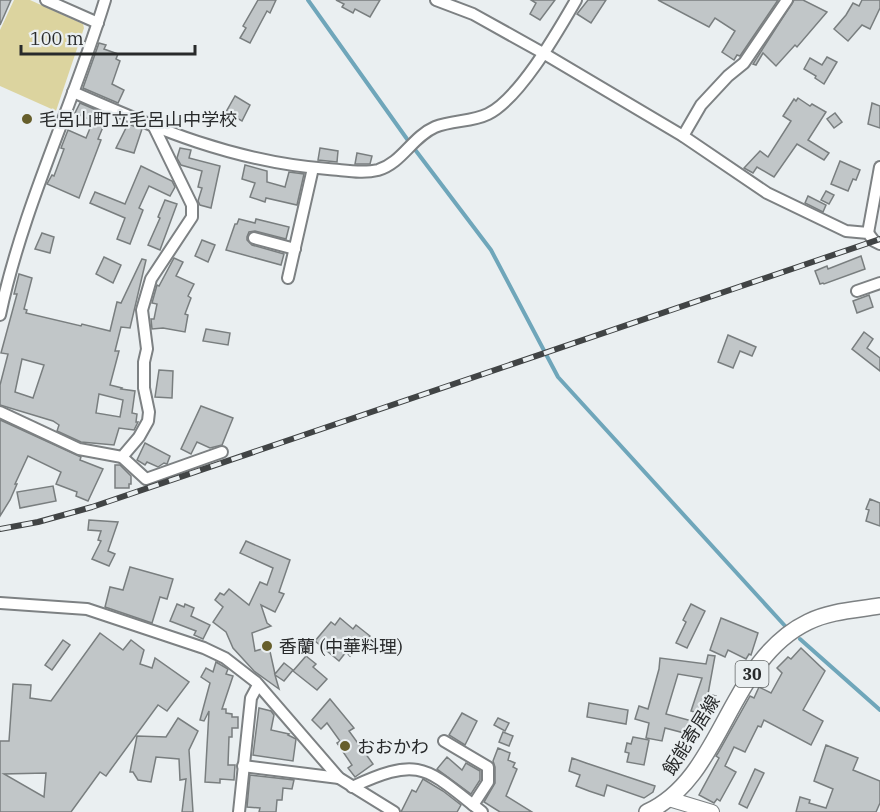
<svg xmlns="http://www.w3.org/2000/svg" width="880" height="812" font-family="'IBM Plex Serif','Noto Sans JP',serif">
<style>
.green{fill:#dcd49f}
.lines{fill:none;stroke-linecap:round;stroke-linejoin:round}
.stream{stroke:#6fa6ba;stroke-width:4}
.building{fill:#c1c6c8;stroke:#797e7f;stroke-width:1.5;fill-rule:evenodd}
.minor-casing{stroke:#7d8183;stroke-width:14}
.secondary-casing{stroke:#7d8183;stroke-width:16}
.primary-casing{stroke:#7d8183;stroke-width:18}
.minor{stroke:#fff;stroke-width:10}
.secondary{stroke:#fff;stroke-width:14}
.primary{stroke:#fff;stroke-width:15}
.rail-casing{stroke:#414445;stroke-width:6}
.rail{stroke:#eaeff1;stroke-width:4;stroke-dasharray:11;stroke-linecap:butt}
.poi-dot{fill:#665e2b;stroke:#eaeff1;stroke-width:2}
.labels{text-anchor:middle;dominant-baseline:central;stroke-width:4.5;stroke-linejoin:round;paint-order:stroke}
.shield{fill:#eaeff1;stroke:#626566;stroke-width:1.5}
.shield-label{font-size:16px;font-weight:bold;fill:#282a2b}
.poi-label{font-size:18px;fill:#282a2b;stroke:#eaeff1;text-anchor:start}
.street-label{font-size:18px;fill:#282a2b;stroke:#eaeff1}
</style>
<rect width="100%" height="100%" fill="#eaeff1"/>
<path class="green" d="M 14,0 L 30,0 L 83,24 L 84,28 L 56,111 L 0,86 L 0,30 Z"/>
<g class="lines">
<g class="stream">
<path d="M 308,0 L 407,139 L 491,250 L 558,377 L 786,627"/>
<path d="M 800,639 L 880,710"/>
</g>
</g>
<g class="building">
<path d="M 0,0 L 11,0 L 0,25 Z"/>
<path d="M 258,0 L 276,0 L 270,13 L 267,11 L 250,43 L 240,38 L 246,28 L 243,26 Z"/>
<path d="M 336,0 L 380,0 L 370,17 L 355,9 L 353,13 L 342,7 L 344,4 Z"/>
<path d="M 531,0 L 555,0 L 540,20 L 530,14 L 536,3 Z"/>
<path d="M 588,0 L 606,0 L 591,23 L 577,14 Z"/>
<path d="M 658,0 L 778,0 L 740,56 L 737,55 L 734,60 L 722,52 L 735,31 L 715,18 L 709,27 Z"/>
<path d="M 794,0 L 803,0 L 827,12 L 797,47 L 795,45 L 776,66 L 763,53 L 756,65 L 753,64 Z"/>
<path d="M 862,0 L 880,0 L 880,8 L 870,29 L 862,25 L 848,41 L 834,29 L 846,15 L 853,3 L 859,6 Z"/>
<path d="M 99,43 L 106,45 L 104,49 L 118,54 L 116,59 L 120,61 L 112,84 L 124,90 L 118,103 L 83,88 Z"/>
<path d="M 827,57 L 837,62 L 824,84 L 815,78 L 816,76 L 804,69 L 810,58 L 822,65 Z"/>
<path d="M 235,96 L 250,105 L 242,121 L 226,112 Z"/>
<path d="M 798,98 L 810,106 L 812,104 L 826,112 L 808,140 L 829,153 L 824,160 L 797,144 L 774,177 L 757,167 L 753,173 L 744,168 L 760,151 L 768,157 L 791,121 L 783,116 L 794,99 L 796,101 Z"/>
<path d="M 80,103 L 108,115 L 98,139 L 101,140 L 79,198 L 47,184 L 52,175 L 54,176 L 64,149 L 61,148 L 68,130 L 86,138 L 93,121 L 75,113 Z"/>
<path d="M 872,103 L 880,106 L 880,128 L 868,124 Z"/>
<path d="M 835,113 L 842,122 L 834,128 L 827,119 Z"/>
<path d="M 128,124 L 142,129 L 134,153 L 116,148 Z"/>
<path d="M 180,148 L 191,150 L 189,158 L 220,166 L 211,208 L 200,205 L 198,201 L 202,188 L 198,187 L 202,171 L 181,165 L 177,158 Z"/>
<path d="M 320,148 L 338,151 L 337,162 L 318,160 Z"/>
<path d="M 357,153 L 372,156 L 370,164 L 355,164 Z"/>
<path d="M 840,161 L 860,170 L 856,180 L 853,179 L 848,191 L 831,184 Z"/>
<path d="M 245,165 L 267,171 L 267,182 L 285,187 L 289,172 L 304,174 L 297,205 L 266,198 L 265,202 L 250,197 L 255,183 L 242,179 Z"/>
<path d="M 141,166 L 172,181 L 175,187 L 170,196 L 149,186 L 139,208 L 143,210 L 130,244 L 117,239 L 125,218 L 90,203 L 95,192 L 125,204 Z"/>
<path d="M 826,191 L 834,195 L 829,204 L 821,200 Z"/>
<path d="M 808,196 L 826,205 L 823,212 L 805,203 Z"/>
<path d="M 165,200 L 177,204 L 160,250 L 148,245 L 160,218 L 158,217 Z"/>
<path d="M 239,219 L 255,223 L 256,219 L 289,227 L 286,239 L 255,231 L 249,232 L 247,237 L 247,240 L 252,245 L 284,254 L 281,265 L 226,250 L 235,224 L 237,224 Z"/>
<path d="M 42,233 L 54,237 L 50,253 L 35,249 Z"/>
<path d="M 202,240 L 215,245 L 208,262 L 195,256 Z"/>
<path d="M 861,256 L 865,269 L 824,284 L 823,283 L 820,284 L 815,271 L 827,266 L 828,269 Z"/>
<path d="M 104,257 L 121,265 L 113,283 L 96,274 Z"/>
<path d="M 174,258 L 183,262 L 176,276 L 194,284 L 188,296 L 191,298 L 185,314 L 188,315 L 185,332 L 163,328 L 152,329 L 151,319 L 154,319 L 157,304 L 152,303 L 157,285 L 159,286 Z"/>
<path d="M 142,259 L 146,260 L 130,328 L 121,327 L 115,351 L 119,351 L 110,385 L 122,388 L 121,389 L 135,391 L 132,413 L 137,414 L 136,422 L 138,422 L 134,430 L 119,428 L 114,445 L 81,442 L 57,431 L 59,425 L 53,421 L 0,405 L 0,385 L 8,354 L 1,353 L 17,294 L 14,294 L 19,274 L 32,278 L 24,309 L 27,310 L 26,313 L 81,326 L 82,324 L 110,331 L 117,302 L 121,303 ZM 22,359 L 44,365 L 33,398 L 15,392 ZM 99,394 L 123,400 L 120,417 L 96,413 Z"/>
<path d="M 869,295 L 873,307 L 857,313 L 853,301 Z"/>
<path d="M 206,329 L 230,333 L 228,345 L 203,341 Z"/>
<path d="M 864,332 L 873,339 L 867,348 L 880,358 L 880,371 L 852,349 Z"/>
<path d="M 728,335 L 756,347 L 752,356 L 740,351 L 733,368 L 718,362 Z"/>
<path d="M 159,370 L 173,371 L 172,398 L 155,397 Z"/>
<path d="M 201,406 L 233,418 L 222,445 L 210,448 L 197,442 L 191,454 L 181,449 Z"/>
<path d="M 0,420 L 81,457 L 80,460 L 103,469 L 88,501 L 76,496 L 77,492 L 56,484 L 61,472 L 28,456 L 15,484 L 17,484 L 10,500 L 0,516 Z"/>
<path d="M 145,443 L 170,456 L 167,464 L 164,463 L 158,467 L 147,462 L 145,465 L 137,460 Z"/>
<path d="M 115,465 L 120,465 L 131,476 L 131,484 L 129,484 L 129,488 L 115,488 Z"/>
<path d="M 53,486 L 56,501 L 20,508 L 17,492 Z"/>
<path d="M 870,499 L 880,503 L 880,526 L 866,521 L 869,510 L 866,509 Z"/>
<path d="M 89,520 L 118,522 L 108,551 L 115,554 L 109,566 L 92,559 L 101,541 L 98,540 L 101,531 L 88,530 Z"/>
<path d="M 246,541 L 290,560 L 279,592 L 284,594 L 275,612 L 261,605 L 267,623 L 271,626 L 252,633 L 255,651 L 269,647 L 275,674 L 284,663 L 293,670 L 284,681 L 275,675 L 279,689 L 254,671 L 233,648 L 226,632 L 213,622 L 223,607 L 215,600 L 220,593 L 224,595 L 229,589 L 249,605 L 260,582 L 267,585 L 273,568 L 240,553 Z"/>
<path d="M 130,567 L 173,579 L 167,599 L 160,597 L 152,623 L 105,607 L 110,587 L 123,590 Z"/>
<path d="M 177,604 L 184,607 L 185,604 L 194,608 L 191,616 L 210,625 L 203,639 L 194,635 L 196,631 L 170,621 Z"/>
<path d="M 691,604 L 705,611 L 687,648 L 676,643 L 686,622 L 683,620 Z"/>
<path d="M 340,618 L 353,629 L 356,625 L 370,636 L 358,651 L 355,649 L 350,656 L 346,652 L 339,661 L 315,641 L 331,622 L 335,625 Z"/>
<path d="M 721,618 L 758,633 L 751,655 L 749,654 L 746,659 L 728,650 L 725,657 L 710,650 Z"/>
<path d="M 100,633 L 123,650 L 131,640 L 144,650 L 140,664 L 152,668 L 155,658 L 189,682 L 167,711 L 158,705 L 106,776 L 100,772 L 71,812 L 0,812 L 0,741 L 9,741 L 13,684 L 31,685 L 30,698 L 51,701 ZM 46,773 L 44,797 L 4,774 Z"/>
<path d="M 63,640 L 70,645 L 52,670 L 45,665 Z"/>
<path d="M 801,648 L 825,671 L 803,710 L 823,721 L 811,745 L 764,720 L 761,727 L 758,726 L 745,752 L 734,747 L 725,766 L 736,772 L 720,801 L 717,799 L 714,803 L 699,795 L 719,758 L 716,756 L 718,753 L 750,696 L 754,698 L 759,687 L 771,693 L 782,673 L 777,668 L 788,657 L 791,659 Z"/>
<path d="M 708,655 L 715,656 L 708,694 L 716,696 L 712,710 L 709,709 L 708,716 L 691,711 L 702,678 L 678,674 L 666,714 L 692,721 L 688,734 L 665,728 L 662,741 L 646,738 L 649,723 L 635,719 L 639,706 L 648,709 L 659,669 L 660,658 L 706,664 Z"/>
<path d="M 306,656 L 316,664 L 313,667 L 327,679 L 317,690 L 293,671 Z"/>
<path d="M 216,662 L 228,669 L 226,674 L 233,676 L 222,709 L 226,709 L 226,713 L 232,714 L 232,717 L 238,717 L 238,728 L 232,728 L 232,737 L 229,737 L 228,765 L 235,765 L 234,780 L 220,779 L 220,783 L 205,782 L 209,711 L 204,721 L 200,720 L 210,683 L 201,677 L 206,668 L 213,672 Z"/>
<path d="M 330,699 L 354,728 L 349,731 L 373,764 L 355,777 L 348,768 L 352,765 L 337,743 L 340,741 L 327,723 L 321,729 L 312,720 Z"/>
<path d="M 589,703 L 628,710 L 626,724 L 587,717 Z"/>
<path d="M 259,708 L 271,711 L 274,715 L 271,730 L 289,734 L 288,735 L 296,739 L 293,761 L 253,755 Z"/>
<path d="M 462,713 L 477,721 L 465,745 L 449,735 Z"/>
<path d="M 178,718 L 198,731 L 189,750 L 193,812 L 182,812 L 186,779 L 180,780 L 179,759 L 156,757 L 151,782 L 138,780 L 133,772 L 130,772 L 137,736 L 166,737 Z"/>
<path d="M 498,718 L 509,723 L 505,731 L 494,725 Z"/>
<path d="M 503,732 L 513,736 L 509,746 L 499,742 Z"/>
<path d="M 633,737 L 649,740 L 644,765 L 627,762 L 629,753 L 625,752 L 627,743 L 631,744 Z"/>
<path d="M 826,745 L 858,758 L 853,770 L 880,781 L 880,803 L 876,812 L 796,812 L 800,797 L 810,800 L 809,803 L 826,808 L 833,789 L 814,781 Z"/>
<path d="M 498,748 L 510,753 L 508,760 L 515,763 L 513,767 L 517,769 L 506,796 L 532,812 L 500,812 L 484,802 L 495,783 L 495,767 L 493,761 Z"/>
<path d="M 447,757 L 462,770 L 466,763 L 480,771 L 480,780 L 471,794 L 437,769 Z"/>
<path d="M 572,758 L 586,763 L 655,786 L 653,792 L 644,798 L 607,785 L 604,796 L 589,791 L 576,786 L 580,775 L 569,771 Z"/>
<path d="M 755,769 L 764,773 L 747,808 L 739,804 Z"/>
<path d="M 250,775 L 294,780 L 292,789 L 283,788 L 282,800 L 277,800 L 276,812 L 259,812 L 260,808 L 247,807 Z"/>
<path d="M 423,779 L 443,791 L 461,805 L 457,812 L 401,812 L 412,790 L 416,792 Z"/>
</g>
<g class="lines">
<g class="minor-casing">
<g id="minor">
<path d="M 46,0 L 98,23"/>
<path d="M 436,0 L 473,14 L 543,53 L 683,136 L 767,193 L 846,231 L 868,233 L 874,241 L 880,244"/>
<path d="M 73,92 C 157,129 235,162 328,169 C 344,170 362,174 378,170 C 402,163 412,137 435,127 C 452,120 472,122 488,114 C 520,98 558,31 576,0"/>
<path d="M 683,136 L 701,105 L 728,76 L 744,63 L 787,0"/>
<path d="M 868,233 L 880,167"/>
<path d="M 254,238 L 295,249"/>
<path d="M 288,278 L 313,168"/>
<path d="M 857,291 L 880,283"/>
<path d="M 0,315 C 23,206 73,106 105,0"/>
<path d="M 0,412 L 79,449 L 122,457 L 139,437 L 148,421 L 149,412 L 144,388 L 144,362 L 147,349 L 142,310 L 151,279 L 192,217 L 192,205 L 154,127"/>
<path d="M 122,457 L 146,479 L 222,452"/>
<path d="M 0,603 L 87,609 L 204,648 L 225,658 L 256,682 L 339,778 L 394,812"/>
<path d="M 444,741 L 488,767 L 488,782 L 473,805"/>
<path d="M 243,766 L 339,778"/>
<path d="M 352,787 C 421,755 426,768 482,812"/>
<path d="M 239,812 L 251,698 L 258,685"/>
</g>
</g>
<g class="secondary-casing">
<path id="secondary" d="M 669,799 L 712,812"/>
</g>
<g class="primary-casing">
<path id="primary" d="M 647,812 C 724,777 727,661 808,622 C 830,611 856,610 880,606"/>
</g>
<use href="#minor" class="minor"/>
<use href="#secondary" class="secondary"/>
<use href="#primary" class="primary"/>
<g class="rail-casing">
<path id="rail" d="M 0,529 L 38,522 L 92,507 L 880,239"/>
</g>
<use href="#rail" class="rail"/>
</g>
<g class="poi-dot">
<circle cx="27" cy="119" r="6"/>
<circle cx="267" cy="646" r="6"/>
<circle cx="345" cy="746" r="6"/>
</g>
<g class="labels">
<rect class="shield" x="735.5" y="661" width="33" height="26" rx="4.5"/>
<g class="shield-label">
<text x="752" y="674">30</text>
</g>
<g class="poi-label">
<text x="39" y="119">毛呂山町立毛呂山中学校</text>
<text x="279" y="646">香蘭 (中華料理)</text>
<text x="357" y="746">おおかわ</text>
</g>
<g class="street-label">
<text transform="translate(691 735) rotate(-58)">飯能寄居線</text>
</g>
</g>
<path d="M21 45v9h174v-9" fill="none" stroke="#282a2b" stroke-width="3"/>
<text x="30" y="45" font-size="18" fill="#282a2b" stroke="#eaeff1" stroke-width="4.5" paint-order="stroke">100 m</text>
</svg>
